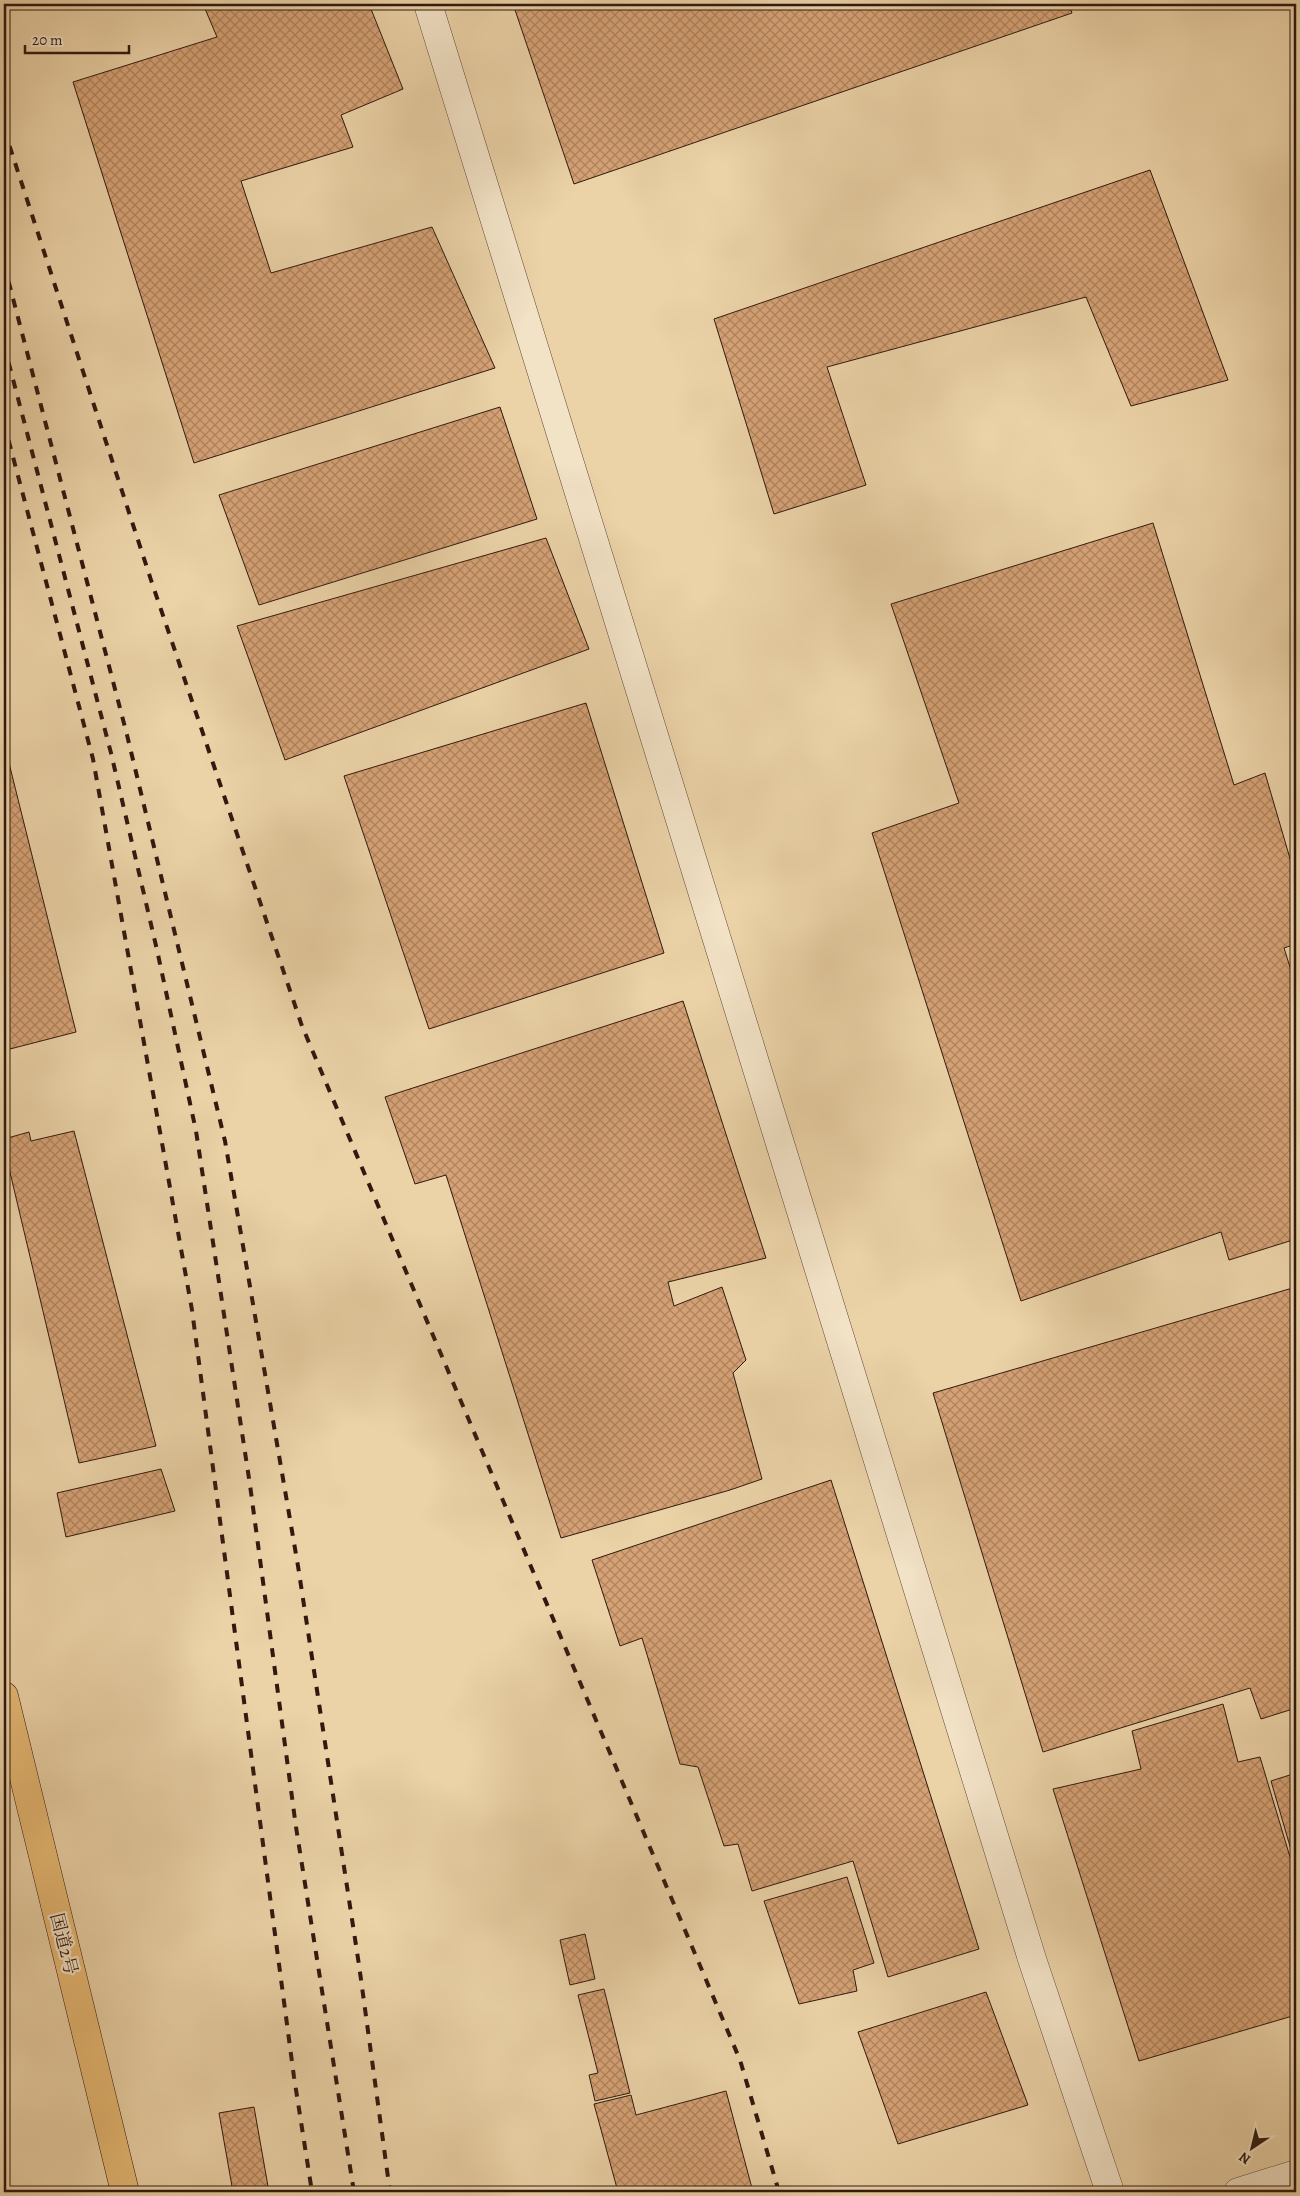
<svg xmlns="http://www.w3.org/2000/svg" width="1300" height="2196" font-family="Alegreya,'Noto Serif JP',serif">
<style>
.building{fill:url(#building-cross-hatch);stroke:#311910}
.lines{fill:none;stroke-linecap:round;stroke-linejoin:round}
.minor-casing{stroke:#604736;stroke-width:29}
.highway-casing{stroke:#311910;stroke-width:29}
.minor{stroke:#f2e2c6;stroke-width:28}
.highway{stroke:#e6b974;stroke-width:28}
.rail{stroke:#311910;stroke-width:4;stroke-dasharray:9 9;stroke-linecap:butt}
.labels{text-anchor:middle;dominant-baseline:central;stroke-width:4.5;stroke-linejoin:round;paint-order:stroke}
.street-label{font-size:18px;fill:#311910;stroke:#f2e2c6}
</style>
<defs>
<pattern id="building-cross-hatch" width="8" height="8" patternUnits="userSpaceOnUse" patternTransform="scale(1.25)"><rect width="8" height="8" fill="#d6a275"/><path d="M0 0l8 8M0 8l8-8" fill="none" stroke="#ae835f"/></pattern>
</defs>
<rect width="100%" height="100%" fill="#ebd2a7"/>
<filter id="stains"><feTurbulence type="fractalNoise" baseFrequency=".004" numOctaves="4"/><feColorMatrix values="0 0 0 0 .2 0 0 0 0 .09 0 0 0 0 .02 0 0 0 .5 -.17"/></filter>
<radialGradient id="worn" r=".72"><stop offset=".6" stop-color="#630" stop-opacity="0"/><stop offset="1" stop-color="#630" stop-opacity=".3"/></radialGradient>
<g class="building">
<path d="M 203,4 L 369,4 L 403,89 L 341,115 L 353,147 L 241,181 L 271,273 L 432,227 L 495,368 L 194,463 L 73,82 L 217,37 Z"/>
<path d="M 513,4 L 1069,4 L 1072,13 L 574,184 Z"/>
<path d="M 1150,170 L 1228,380 L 1131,406 L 1086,297 L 827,367 L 866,485 L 774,514 L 714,319 Z"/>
<path d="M 500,407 L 537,519 L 259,605 L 219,495 Z"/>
<path d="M 1153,523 L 1234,785 L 1265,773 L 1296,879 L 1296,944 L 1284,948 L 1296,986 L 1296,1239 L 1229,1260 L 1221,1232 L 1021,1301 L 872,833 L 959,803 L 891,604 Z"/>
<path d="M 546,538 L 589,649 L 285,760 L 237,626 Z"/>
<path d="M 586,703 L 664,953 L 429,1029 L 344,776 Z"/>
<path d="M 4,743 L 76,1032 L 10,1049 L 4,1024 Z"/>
<path d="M 683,1001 L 766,1258 L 668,1282 L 674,1306 L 722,1287 L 746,1360 L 733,1373 L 762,1479 L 730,1490 L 561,1538 L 446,1175 L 415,1184 L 385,1097 Z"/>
<path d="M 74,1131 L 156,1446 L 79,1463 L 4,1147 L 4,1139 L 29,1132 L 31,1141 Z"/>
<path d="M 1296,1287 L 1296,1708 L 1261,1719 L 1250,1688 L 1043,1752 L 933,1393 Z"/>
<path d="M 161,1469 L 175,1511 L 66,1537 L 57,1493 Z"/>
<path d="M 831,1480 L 979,1949 L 888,1977 L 853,1861 L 752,1891 L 738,1844 L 724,1846 L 698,1767 L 680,1764 L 642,1638 L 620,1646 L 592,1560 Z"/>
<path d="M 1223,1704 L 1238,1762 L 1260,1757 L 1296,1877 L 1296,2015 L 1139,2061 L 1053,1789 L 1141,1769 L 1132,1731 Z"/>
<path d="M 1296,1773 L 1296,1867 L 1271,1781 Z"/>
<path d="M 847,1877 L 874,1963 L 853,1970 L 857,1991 L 799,2004 L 764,1901 Z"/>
<path d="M 585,1934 L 595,1979 L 570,1985 L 560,1940 Z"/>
<path d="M 604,1989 L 630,2093 L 595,2101 L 589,2075 L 598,2073 L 578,1995 Z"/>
<path d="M 986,1992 L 1028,2105 L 898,2144 L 858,2032 Z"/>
<path d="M 726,2091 L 753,2192 L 618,2192 L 594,2104 L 631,2095 L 636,2115 Z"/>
<path d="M 254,2107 L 269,2192 L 233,2192 L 219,2113 Z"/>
</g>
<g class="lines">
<g class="minor-casing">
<g id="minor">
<path d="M 428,4 L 1032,1959 L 1110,2192"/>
<path d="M 1238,2192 L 1296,2174"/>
</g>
</g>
<g class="highway-casing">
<path id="highway" d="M 4,1696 L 125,2192"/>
</g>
<use href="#minor" class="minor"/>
<use href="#highway" class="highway"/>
<g class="rail">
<path d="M 4,129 L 151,580 L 302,1026 L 740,2060 L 779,2192"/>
<path d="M 4,264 L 127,735 L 225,1141 L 298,1566 L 359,1965 L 390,2192"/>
<path d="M 4,345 L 111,753 L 157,950 L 196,1131 L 250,1485 L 296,1827 L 354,2192"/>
<path d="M 4,423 L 93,759 L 192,1310 L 294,2077 L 312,2192"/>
</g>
</g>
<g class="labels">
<g class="street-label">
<text transform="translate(64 1944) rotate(76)">国道2号</text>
</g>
</g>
<rect width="1300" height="2196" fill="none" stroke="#ebd2a7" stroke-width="20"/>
<rect x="5" y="5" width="1290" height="2186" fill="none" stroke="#311910" stroke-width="2.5"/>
<rect x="10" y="10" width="1280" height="2176" fill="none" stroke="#311910"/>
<g transform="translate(1252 2148) rotate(215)" stroke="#f2e2c6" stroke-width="4" paint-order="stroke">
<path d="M0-4L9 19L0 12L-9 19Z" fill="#311910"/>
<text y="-8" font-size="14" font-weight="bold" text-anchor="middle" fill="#311910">N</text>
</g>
<path d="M25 45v8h104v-8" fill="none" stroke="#311910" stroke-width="2.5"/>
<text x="32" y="45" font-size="15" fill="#311910" stroke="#f2e2c6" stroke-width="4" paint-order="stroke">20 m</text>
<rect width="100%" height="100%" filter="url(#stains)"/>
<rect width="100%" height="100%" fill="url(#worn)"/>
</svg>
